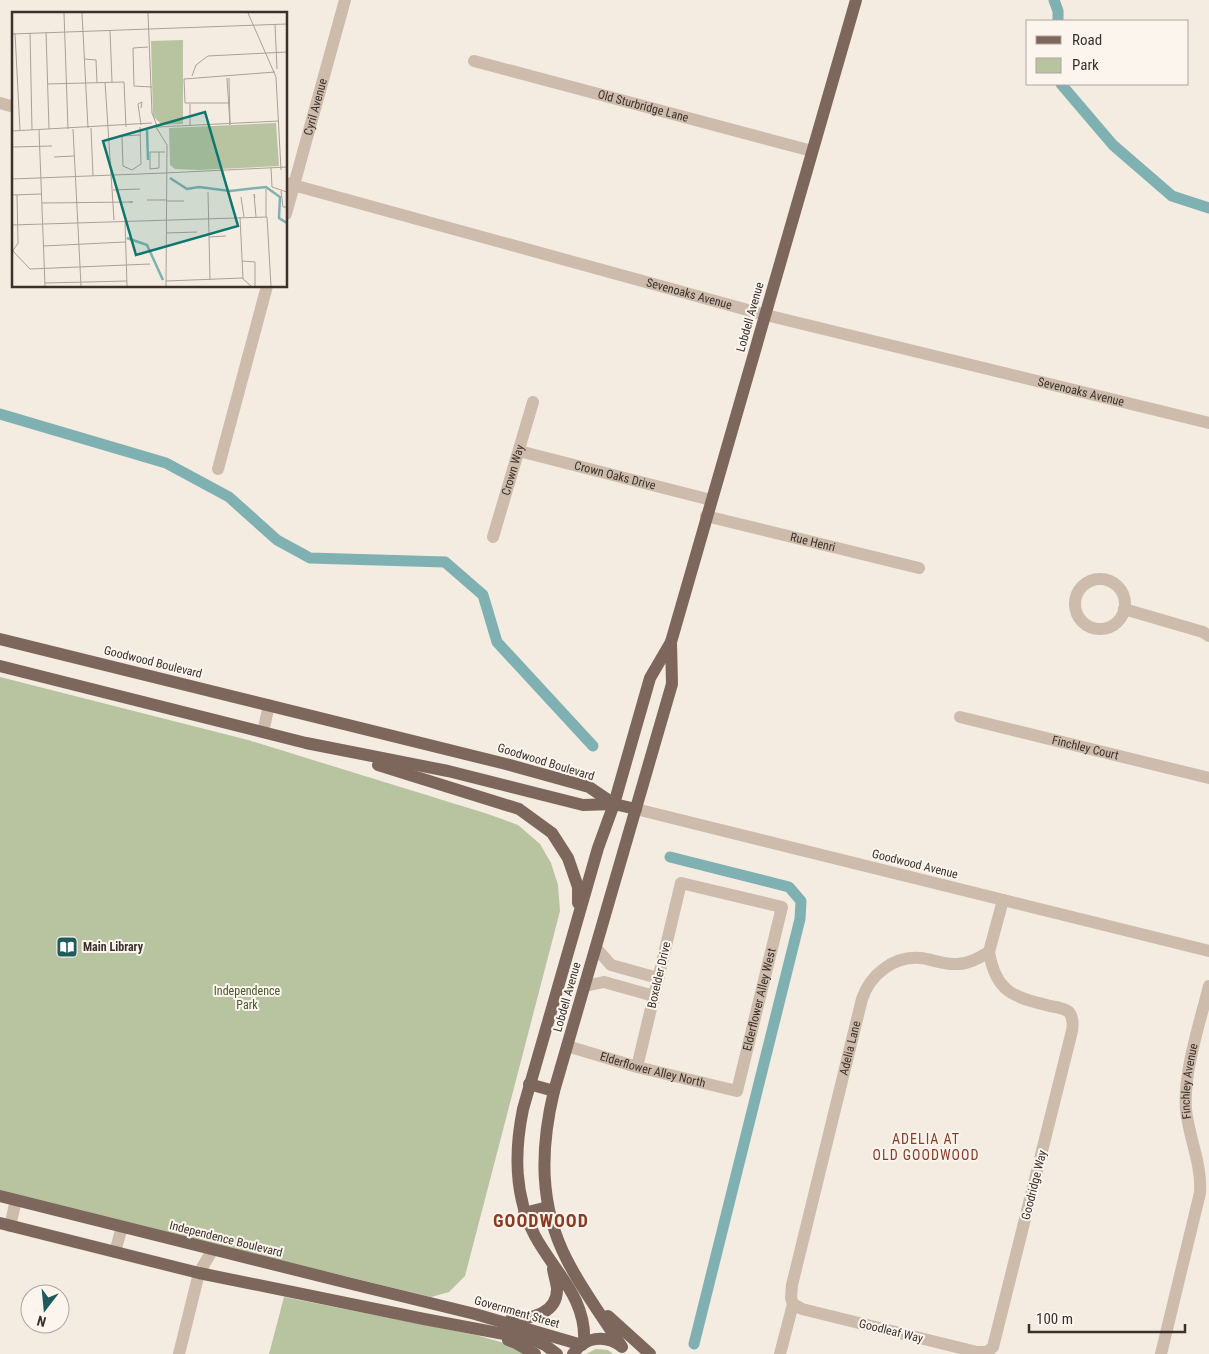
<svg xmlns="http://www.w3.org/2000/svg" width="1209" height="1354" font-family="'Roboto Condensed',sans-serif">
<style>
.green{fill:#b8c4a0}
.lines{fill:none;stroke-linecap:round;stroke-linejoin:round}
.canal{stroke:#7fb0b2;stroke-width:11}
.minor{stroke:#cdbbac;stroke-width:12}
.major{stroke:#7d675c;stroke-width:12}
.labels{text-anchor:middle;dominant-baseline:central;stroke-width:4;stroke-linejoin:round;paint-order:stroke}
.street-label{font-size:12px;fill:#3b302b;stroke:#fbf5ee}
.poi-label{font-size:12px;font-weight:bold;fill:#3b302b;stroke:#fbf5ee;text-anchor:start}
.park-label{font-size:12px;fill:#4a5a2e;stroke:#fbf5ee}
.neighbourhood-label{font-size:14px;letter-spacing:1px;fill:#8c3b22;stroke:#fbf5ee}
.district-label{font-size:18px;font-weight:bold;letter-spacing:1px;fill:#8c3b22;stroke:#fbf5ee}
.inset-river{fill:none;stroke:#7fb0b2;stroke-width:2.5}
.inset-road{fill:none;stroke:#aaa098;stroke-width:1}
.view{fill:#0f766e;fill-opacity:0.15;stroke:#0f766e;stroke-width:2.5}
.inset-edge{fill:none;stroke:#3b302b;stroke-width:2.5}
</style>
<rect width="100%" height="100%" fill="#f4ebe1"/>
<g class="green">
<path d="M 0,677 L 248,740 L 488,814 L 518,825 L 540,844 L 551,863 L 558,885 L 560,911 L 465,1276 L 449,1292 L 431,1297 L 0,1192 Z"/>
<path d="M 284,1297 L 476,1335 L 511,1345 L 526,1354 L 269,1354 Z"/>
<path d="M 596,1349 L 608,1350 L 613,1354 L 586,1354 Z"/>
</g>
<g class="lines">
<g class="canal">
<path d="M 1054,0 L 1058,11 L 1058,21"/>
<path d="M 1061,84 L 1113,145 L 1172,196 L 1209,208"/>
<path d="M 0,414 L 166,463 L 229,497 L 277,540 L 310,558 L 445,562 L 483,595 L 497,642 L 593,746"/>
<path d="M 670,857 L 789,887 L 801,901 L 800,919 L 694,1344"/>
</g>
<g class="minor">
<path id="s1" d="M 474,61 L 812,151"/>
<path d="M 0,103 L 14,107"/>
<path id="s2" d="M 286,183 L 766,315 L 1209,423"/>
<path id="s3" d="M 286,214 L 345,0"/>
<path id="s4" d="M 519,451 L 711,500"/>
<path d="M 218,469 L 267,286"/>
<path id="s5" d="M 706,516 L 919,568"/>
<path id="s6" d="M 493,537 L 533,402"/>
<circle cx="1100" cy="604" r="25"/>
<path d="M 1124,609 L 1203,632 L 1209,636"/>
<path id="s7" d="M 960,717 L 1209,778"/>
<path d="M 263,732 L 269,705"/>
<path d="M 636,809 L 1209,951"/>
<path d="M 596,948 L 611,965 L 658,978"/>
<path d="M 989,952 L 1003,900"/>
<path d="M 585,986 L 604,982 L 654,996"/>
<path id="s8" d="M 567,1046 L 637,1067 L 737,1091 L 782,907 L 681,883 L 637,1067"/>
<path d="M 10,1226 L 16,1200"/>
<path d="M 115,1252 L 122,1227"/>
<path d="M 179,1354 L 199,1273 L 213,1249"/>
<path id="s9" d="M 780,1354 L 793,1304 L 791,1298 L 792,1285 L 862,999 C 870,975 893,956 920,958 C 931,959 942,964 954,964 C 967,965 979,958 989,952 C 996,993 1014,997 1050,1006 C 1056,1007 1064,1008 1069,1012 C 1073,1017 1073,1025 1072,1031 L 993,1347 L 987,1352 L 977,1352 L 802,1309 L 793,1304"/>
<path id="s10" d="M 1161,1354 L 1200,1193 C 1202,1164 1189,1138 1186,1110 C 1183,1073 1200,1022 1209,986"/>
</g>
<g class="major">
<path d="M 0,639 L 506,764 L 589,787 L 614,804"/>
<path d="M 0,666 L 306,743 L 448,771 L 583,805 L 614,804 L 636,809"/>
<path d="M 378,765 L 519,809 L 552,833 L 568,858 L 578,887 L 578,903"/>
<path d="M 529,1084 L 554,1091"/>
<path d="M 0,1196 L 348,1283 L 475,1314 L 582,1345"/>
<path d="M 524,1213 L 548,1207"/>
<path d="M 0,1223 L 199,1273 L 424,1319 L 531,1339 L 545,1345 L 557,1354"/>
<path d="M 608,1316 L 650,1354"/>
<path d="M 511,1319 C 531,1319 558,1314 557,1288 C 556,1281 554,1275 553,1269"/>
<path d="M 508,1340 L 516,1343 L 535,1354"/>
<path d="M 584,1343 C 587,1298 555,1273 535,1236 C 514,1196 514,1153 523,1109 L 598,848 L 614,804 L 650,678 L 671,642 L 856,0"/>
<path d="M 622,1347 C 604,1319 582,1290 567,1260 C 539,1206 540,1149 554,1091 L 672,684 L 671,642"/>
<path d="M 573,1354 C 584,1337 605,1334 621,1346"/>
</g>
</g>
<defs>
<g id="library-square" transform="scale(1.125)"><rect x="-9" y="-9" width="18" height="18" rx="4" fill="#1f5a5e" stroke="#fbf5ee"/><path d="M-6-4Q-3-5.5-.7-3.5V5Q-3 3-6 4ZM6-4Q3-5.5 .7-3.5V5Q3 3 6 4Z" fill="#fff"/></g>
</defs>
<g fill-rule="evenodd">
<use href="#library-square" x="67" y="947"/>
</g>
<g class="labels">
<g class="street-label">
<text stroke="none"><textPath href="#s1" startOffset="175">Old Sturbridge Lane</textPath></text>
<text stroke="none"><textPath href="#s3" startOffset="111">Cyril Avenue</textPath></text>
<text stroke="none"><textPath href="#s2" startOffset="418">Sevenoaks Avenue</textPath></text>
<text transform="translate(750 317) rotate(-74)">Lobdell Avenue</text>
<text stroke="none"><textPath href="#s2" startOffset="822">Sevenoaks Avenue</textPath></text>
<text stroke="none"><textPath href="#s6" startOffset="70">Crown Way</textPath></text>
<text stroke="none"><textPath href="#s4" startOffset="99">Crown Oaks Drive</textPath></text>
<text stroke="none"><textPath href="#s5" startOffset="110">Rue Henri</textPath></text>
<text transform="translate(153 662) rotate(14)">Goodwood Boulevard</text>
<text stroke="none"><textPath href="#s7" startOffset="129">Finchley Court</textPath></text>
<text transform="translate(546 762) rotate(17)">Goodwood Boulevard</text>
<text transform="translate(915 864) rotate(14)">Goodwood Avenue</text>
<text transform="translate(659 975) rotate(-77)">Boxelder Drive</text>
<text transform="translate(567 997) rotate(-74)">Lobdell Avenue</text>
<text stroke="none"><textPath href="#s8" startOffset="270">Elderflower Alley West</textPath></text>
<text stroke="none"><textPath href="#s9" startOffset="315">Adelia Lane</textPath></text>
<text stroke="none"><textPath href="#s8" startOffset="89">Elderflower Alley North</textPath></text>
<text stroke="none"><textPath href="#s10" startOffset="279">Finchley Avenue</textPath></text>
<text transform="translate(1034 1185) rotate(-76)">Goodridge Way</text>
<text transform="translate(226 1239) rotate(14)">Independence Boulevard</text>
<text transform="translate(517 1312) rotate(16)">Government Street</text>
<text transform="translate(891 1331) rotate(14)">Goodleaf Way</text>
</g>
<g class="poi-label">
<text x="83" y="947">Main Library</text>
</g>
<g class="park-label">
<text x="247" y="991">Independence<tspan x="247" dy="14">Park</tspan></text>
</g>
<g class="neighbourhood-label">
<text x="926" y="1139">ADELIA AT<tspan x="926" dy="16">OLD GOODWOOD</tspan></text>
</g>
<g class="district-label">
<text x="541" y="1220">GOODWOOD</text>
</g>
</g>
<g transform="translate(12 12)">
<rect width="275" height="275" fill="#f4ebe1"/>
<path d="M 171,28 L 171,112 L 150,113 L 141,104 L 139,29 ZM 264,111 L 267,154 L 187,158 L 163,157 L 158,153 L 157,116 Z" fill="#b8c4a0"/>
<path class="inset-river" d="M 135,118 L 136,148M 158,166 L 175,177 L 187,175 L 218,179 L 254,175 L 268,185 L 267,206 L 275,211M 115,226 L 135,233 L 151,268"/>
<path class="inset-road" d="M 52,1 L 56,117M 70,1 L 76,116M 136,1 L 140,101 L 145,114M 236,1 L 264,65 L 269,158M 263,12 L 265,57M 98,19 L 100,70M 34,20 L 37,117M 3,21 L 8,119M 18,21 L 20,118M 0,22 L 275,12M 136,35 L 121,36 L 122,74 L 140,75M 73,47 L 84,48 L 85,71M 180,64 L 184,53 L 196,44 L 275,40M 215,66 L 218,113 L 217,66M 93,70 L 102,208M 35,72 L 112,70 L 114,115M 218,91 L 173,91 L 172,67 L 263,60M 178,92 L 178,114M 129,96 L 130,90 L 126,92 L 129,113M 128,115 L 129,152 L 120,158 L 111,154 L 110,124 L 128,123M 144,115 L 155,133 L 154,274M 145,115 L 267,109M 79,116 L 81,164M 61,117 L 69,274M 27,118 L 33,274M 0,119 L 140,111M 0,135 L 40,134M 147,140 L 147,156 L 138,157 L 138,140 L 153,140M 42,145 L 62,144M 259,156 L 260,175 L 275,180M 153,161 L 275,155M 0,167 L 153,161M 254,177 L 254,205M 101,178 L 128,177M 269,179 L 271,195 L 275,195M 196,180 L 198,268M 0,183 L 29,182M 229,185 L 232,205M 243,186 L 242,182 L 244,205M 135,188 L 154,188M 154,189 L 172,189M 30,191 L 121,190 L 117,190M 228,205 L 231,267M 113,208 L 115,274M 0,213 L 255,205 L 259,274M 154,221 L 185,220M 197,225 L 214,224M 31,234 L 113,230M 0,238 L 18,257 L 138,252M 0,240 L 6,231 L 5,183M 230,249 L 243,250 L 243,274M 154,269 L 230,266 L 239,274M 33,271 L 115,269"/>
<path class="view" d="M 193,100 L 226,214 L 124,243 L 91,129 Z"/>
<rect width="275" height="275" class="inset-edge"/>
</g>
<rect x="1026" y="20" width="162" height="65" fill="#fbf5ee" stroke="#aea6a0"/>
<rect x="1036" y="36" width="25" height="8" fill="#7d675c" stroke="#aea6a0"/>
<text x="1072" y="45" font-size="15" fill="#3b302b">Road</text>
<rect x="1036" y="58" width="25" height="15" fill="#b8c4a0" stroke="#aea6a0"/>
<text x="1072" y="70" font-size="15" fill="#3b302b">Park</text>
<g transform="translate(45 1309) rotate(196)"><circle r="24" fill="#fbf5ee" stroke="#aea6a0"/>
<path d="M0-4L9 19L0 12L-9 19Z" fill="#1f5a5e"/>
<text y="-8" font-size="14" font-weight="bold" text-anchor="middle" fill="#3b302b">N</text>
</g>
<path d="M1029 1324v8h156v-8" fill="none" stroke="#3b302b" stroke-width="2.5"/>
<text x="1036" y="1324" font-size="15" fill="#3b302b" stroke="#fbf5ee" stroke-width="4" paint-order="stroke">100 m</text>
</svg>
